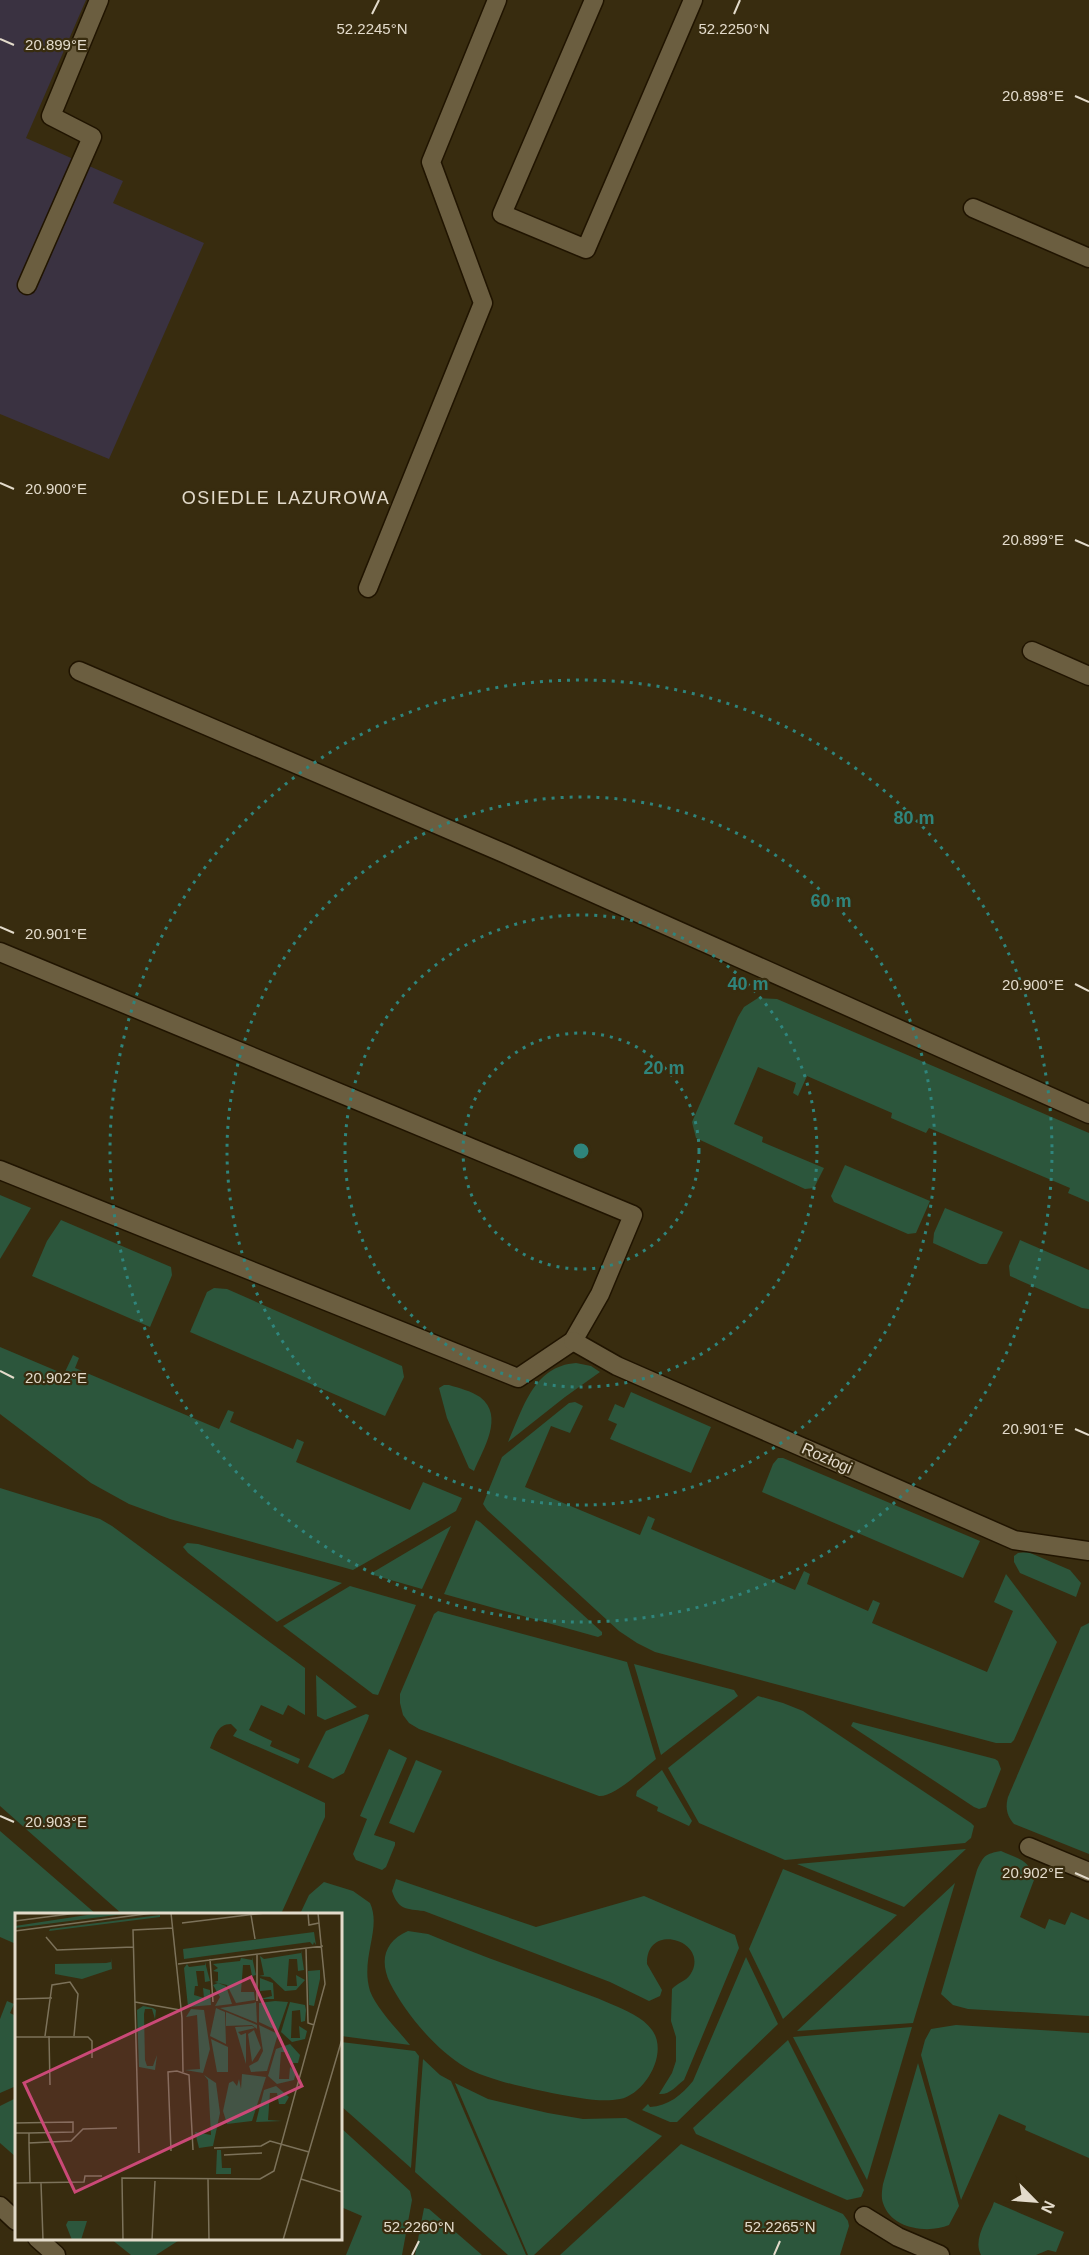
<svg xmlns="http://www.w3.org/2000/svg" width="1089" height="2255" font-family="Helvetica,sans-serif">
<style>
.commercial{fill:#3a3241}
.green{fill:#2c563c}
.lines{fill:none;stroke-linecap:round;stroke-linejoin:round}
.minor-casing{stroke:#201400;stroke-width:21}
.minor{stroke:#6b5e40;stroke-width:18}
.ticks{fill:none;stroke:#e3dbcb;stroke-width:2}
.ring{fill:none;stroke:#2f857c;stroke-width:3;stroke-dasharray:3 6}
.labels{text-anchor:middle;dominant-baseline:central;stroke-width:4.5;stroke-linejoin:round;paint-order:stroke}
.street-label{font-size:16px;fill:#e3dbcb;stroke:#382c0f}
.neighbourhood-label{font-size:18px;letter-spacing:1.5px;fill:#e3dbcb;stroke:#382c0f}
.inset-road{fill:none;stroke:#7c725a;stroke-width:1.5}
.view{fill:#ca4977;fill-opacity:0.15;stroke:#ca4977;stroke-width:3}
.inset-edge{fill:none;stroke:#e3dbcb;stroke-width:3}
.ticks-label{font-size:15px;text-anchor:middle;fill:#e3dbcb;stroke:#382c0f;stroke-width:4.5;stroke-linejoin:round;paint-order:stroke}
.centre{fill:#2f857c;stroke:#382c0f;stroke-width:3}
.ring-label{font-size:18px;text-anchor:middle;font-weight:bold;fill:#2f857c;stroke:#382c0f;stroke-width:4.5;stroke-linejoin:round;paint-order:stroke}
</style>
<rect width="100%" height="100%" fill="#382c0f"/>
<path class="commercial" d="M 0,0 L 86,0 L 26,138 L 123,181 L 113,203 L 204,243 L 109,459 L 0,414 Z"/>
<g class="green">
<path d="M 758,998 L 777,999 L 1089,1133 L 1089,1202 L 1068,1193 L 1070,1188 L 929,1128 L 926,1133 L 891,1118 L 892,1113 L 807,1076 L 798,1096 L 793,1093 L 796,1083 L 758,1067 L 734,1124 L 763,1137 L 762,1142 L 824,1168 L 814,1188 L 805,1189 L 696,1138 L 692,1122 L 738,1017 L 744,1007 Z"/>
<path d="M 845,1165 L 930,1201 L 916,1233 L 908,1234 L 834,1202 L 831,1196 Z"/>
<path d="M 0,1195 L 31,1208 L 0,1259 Z"/>
<path d="M 945,1208 L 1003,1232 L 987,1264 L 980,1264 L 933,1243 L 934,1233 Z"/>
<path d="M 61,1220 L 171,1267 L 172,1275 L 170,1280 L 150,1327 L 32,1276 L 47,1241 Z"/>
<path d="M 1020,1240 L 1089,1270 L 1089,1309 L 1082,1308 L 1010,1276 L 1009,1266 Z"/>
<path d="M 214,1288 L 227,1289 L 402,1366 L 404,1377 L 385,1416 L 190,1332 L 207,1292 Z"/>
<path d="M 0,1347 L 64,1374 L 73,1355 L 79,1358 L 75,1368 L 219,1429 L 228,1410 L 234,1412 L 230,1422 L 293,1449 L 297,1439 L 304,1442 L 296,1462 L 410,1510 L 423,1482 L 462,1498 L 456,1511 L 353,1570 L 170,1519 L 129,1504 L 91,1483 L 0,1414 Z"/>
<path d="M 576,1363 L 591,1366 L 600,1372 L 565,1397 L 508,1442 C 523,1409 533,1366 576,1363 Z"/>
<path d="M 444,1385 L 449,1385 C 459,1388 471,1391 480,1397 C 505,1416 483,1449 474,1471 L 469,1468 L 447,1418 L 439,1388 Z"/>
<path d="M 631,1392 L 711,1427 L 691,1473 L 610,1439 L 617,1424 L 608,1420 L 615,1404 L 624,1408 Z"/>
<path d="M 575,1402 L 583,1406 L 570,1433 L 551,1426 L 525,1487 L 640,1535 L 648,1516 L 655,1519 L 651,1529 L 795,1590 L 804,1571 L 810,1574 L 807,1584 L 868,1611 L 873,1600 L 880,1603 L 872,1623 L 987,1672 L 1013,1611 L 994,1602 L 1006,1574 L 1057,1642 L 1014,1740 L 1011,1743 L 996,1743 L 655,1652 L 637,1643 L 619,1631 L 487,1510 L 483,1504 L 502,1457 L 569,1403 Z"/>
<path d="M 778,1458 L 783,1458 L 980,1541 L 963,1578 L 762,1492 L 773,1464 Z"/>
<path d="M 0,1488 L 100,1519 L 112,1526 L 305,1668 L 305,1715 L 288,1705 L 283,1715 L 261,1705 L 249,1730 L 272,1741 L 270,1746 L 300,1759 L 298,1764 L 233,1736 L 237,1730 L 231,1724 C 217,1724 215,1737 210,1748 L 325,1803 L 325,1817 L 281,1914 L 122,1914 L 0,1806 Z"/>
<path d="M 476,1520 L 480,1522 L 602,1632 L 602,1635 L 598,1637 L 444,1594 Z"/>
<path d="M 451,1526 L 422,1589 L 370,1574 Z"/>
<path d="M 187,1543 L 198,1544 L 342,1583 L 277,1622 L 188,1553 L 183,1547 Z"/>
<path d="M 1028,1552 L 1070,1570 L 1081,1583 L 1076,1597 L 1020,1573 L 1014,1562 L 1014,1556 L 1018,1553 Z"/>
<path d="M 350,1586 L 416,1605 L 378,1695 L 373,1694 L 283,1626 Z"/>
<path d="M 438,1611 L 627,1662 L 656,1759 C 643,1769 615,1797 599,1796 L 419,1729 L 409,1723 L 403,1715 L 400,1703 L 400,1694 L 434,1614 Z"/>
<path d="M 1089,1623 L 1089,1854 L 1014,1824 C 1007,1816 1005,1808 1008,1797 L 1081,1627 Z"/>
<path d="M 634,1664 L 734,1690 L 738,1696 L 661,1755 Z"/>
<path d="M 316,1675 L 357,1707 L 325,1720 L 317,1716 Z"/>
<path d="M 758,1696 L 783,1703 L 803,1711 L 971,1823 L 974,1826 L 971,1838 L 965,1843 L 785,1860 L 699,1823 L 668,1768 Z"/>
<path d="M 366,1714 L 369,1715 L 368,1719 L 344,1773 L 333,1779 L 308,1767 L 326,1731 Z"/>
<path d="M 853,1722 L 995,1759 L 998,1761 L 1001,1769 L 986,1807 L 979,1809 L 974,1807 L 851,1726 Z"/>
<path d="M 389,1749 L 407,1758 L 374,1835 L 395,1842 L 395,1845 L 386,1867 L 382,1870 L 356,1860 L 353,1854 L 367,1819 L 360,1816 Z"/>
<path d="M 416,1760 L 442,1771 L 414,1833 L 389,1823 Z"/>
<path d="M 662,1770 L 692,1821 L 689,1826 L 657,1811 L 658,1807 L 636,1796 L 637,1791 Z"/>
<path d="M 0,1831 L 96,1914 L 16,1914 L 16,1944 L 0,1937 Z"/>
<path d="M 966,1849 L 904,1907 L 797,1864 Z"/>
<path d="M 1001,1851 C 1017,1858 1032,1861 1034,1880 L 1020,1917 L 1045,1929 L 1049,1919 L 1065,1925 L 1071,1912 L 1089,1920 L 1089,2016 L 968,2009 L 953,2005 L 941,1994 L 977,1870 C 984,1855 985,1854 1001,1851 Z"/>
<path d="M 783,1869 L 897,1915 L 783,2019 L 749,1949 Z"/>
<path d="M 396,1879 L 536,1927 L 644,1896 L 735,1935 L 739,1948 L 684,2080 C 676,2086 670,2095 659,2094 L 672,2073 L 676,2061 L 676,2037 L 671,2021 L 672,1989 C 677,1983 686,1981 690,1975 C 712,1942 646,1920 647,1964 L 662,1990 L 660,1996 L 649,2001 L 610,1982 L 424,1911 C 407,1909 398,1910 392,1891 Z"/>
<path d="M 324,1882 L 353,1891 L 370,1903 C 382,1929 360,1958 370,1991 C 376,2008 398,2030 410,2045 L 341,2036 L 340,1914 L 300,1914 L 309,1895 Z"/>
<path d="M 955,1883 L 913,2023 L 797,2031 Z"/>
<path d="M 408,1931 L 428,1934 C 471,1952 516,1968 560,1984 C 577,1991 594,1996 611,2004 C 625,2010 643,2017 652,2030 C 669,2053 645,2094 620,2099 C 600,2103 576,2097 557,2094 C 531,2089 487,2080 465,2067 C 436,2050 405,2013 390,1983 C 379,1960 385,1941 408,1931 Z"/>
<path d="M 746,1957 L 778,2024 L 677,2122 L 670,2122 L 642,2110 L 648,2104 L 650,2107 C 668,2106 682,2095 693,2081 Z"/>
<path d="M 7,2001 L 14,2004 L 10,2013 L 16,2016 L 16,2086 L 0,2093 L 0,2019 Z"/>
<path d="M 956,2025 L 1089,2033 L 1089,2158 L 1025,2130 L 1026,2126 L 999,2114 L 961,2200 L 921,2055 L 925,2040 L 931,2029 Z"/>
<path d="M 912,2027 L 867,2180 L 793,2037 Z"/>
<path d="M 788,2040 L 864,2190 L 861,2197 L 847,2200 L 696,2134 L 693,2128 Z"/>
<path d="M 341,2042 L 415,2051 L 419,2056 L 411,2168 L 341,2106 Z"/>
<path d="M 423,2059 L 440,2075 L 451,2081 L 526,2255 L 508,2255 L 415,2172 Z"/>
<path d="M 918,2063 L 959,2206 L 949,2225 C 928,2234 891,2229 883,2203 C 881,2197 882,2190 883,2184 Z"/>
<path d="M 455,2083 L 488,2099 L 548,2113 L 583,2119 L 626,2118 L 662,2136 L 534,2255 L 528,2255 Z"/>
<path d="M 16,2098 L 16,2157 L 0,2143 L 0,2106 Z"/>
<path d="M 341,2128 L 410,2191 L 412,2200 L 402,2255 L 346,2255 L 362,2216 L 341,2207 Z"/>
<path d="M 681,2144 L 843,2214 L 848,2221 L 849,2226 L 840,2255 L 560,2255 Z"/>
<path d="M 994,2202 L 1064,2232 L 1056,2252 L 1048,2250 L 1036,2255 L 981,2255 C 972,2238 989,2218 994,2202 Z"/>
<path d="M 424,2208 L 429,2209 L 482,2255 L 415,2255 Z"/>
<path d="M 111,2239 L 181,2239 L 156,2255 L 131,2255 Z"/>
</g>
<g class="lines">
<g class="minor-casing">
<g id="minor">
<path d="M 594,0 L 502,214 L 586,249 L 693,0"/>
<path d="M 973,208 L 1089,258"/>
<path d="M 27,285 L 92,137 L 51,116 L 99,0"/>
<path d="M 368,588 L 483,303 L 431,162 L 497,0"/>
<path d="M 1032,651 L 1089,676"/>
<path d="M 79,671 L 506,854 L 1089,1114"/>
<path d="M 0,952 L 633,1215 L 600,1294 L 573,1341 L 518,1378 L 0,1170"/>
<path d="M 573,1341 L 617,1366 L 1014,1540 L 1089,1551"/>
<path d="M 1029,1847 L 1089,1872"/>
<path d="M 0,2206 L 16,2221"/>
<path d="M 864,2216 L 898,2237 L 940,2255"/>
<path d="M 37,2238 L 56,2255"/>
</g>
</g>
<use href="#minor" class="minor"/>
</g>
<path class="ticks" d="M 372,14 L 379,0M 734,14 L 740,0M 0,39 L 14,45M 1075,96 L 1089,102M 0,483 L 14,489M 1075,540 L 1089,546M 0,927 L 14,933M 1075,984 L 1089,991M 0,1371 L 14,1378M 1075,1429 L 1089,1435M 0,1816 L 14,1822M 1075,1873 L 1089,1879M 412,2255 L 419,2241M 774,2255 L 780,2241"/>
<g class="ring">
<circle cx="581" cy="1151" r="118"/>
<circle cx="581" cy="1151" r="236"/>
<circle cx="581" cy="1151" r="354"/>
<circle cx="581" cy="1151" r="471"/>
</g>
<g class="labels">
<g class="street-label">
<text transform="translate(827 1458) rotate(24)">Rozłogi</text>
</g>
<g class="neighbourhood-label">
<text x="286" y="498">OSIEDLE LAZUROWA</text>
</g>
</g>
<g transform="translate(15 1913)">
<rect width="327" height="327" fill="#382c0f"/>
<path d="M 85,0 L 117,0 L 0,15 L 0,13 ZM 145,2 L 145,4 L 34,18 L 35,16 ZM 299,19 L 301,32 L 299,29 L 298,32 L 295,29 L 169,46 L 168,36 ZM 286,37 L 289,57 L 283,58 L 282,46 L 274,46 L 272,73 L 282,73 L 281,62 L 290,67 L 281,77 L 270,78 L 255,64 L 244,63 L 249,62 L 245,43 L 249,46 L 286,40 ZM 237,44 L 241,62 L 237,63 L 235,52 L 228,52 L 226,79 L 239,79 L 240,87 L 221,90 L 212,72 L 199,69 L 203,68 L 203,59 L 198,58 L 203,55 L 198,51 L 225,48 L 226,45 L 237,47 ZM 96,45 L 97,56 L 67,66 L 40,61 L 40,51 L 91,50 L 96,49 ZM 190,49 L 195,68 L 190,69 L 189,58 L 181,58 L 183,73 L 180,73 L 179,82 L 189,85 L 188,75 L 195,77 L 196,92 L 173,94 L 169,55 L 172,51 L 174,54 L 190,52 ZM 305,57 L 305,66 L 299,93 L 294,92 L 293,58 ZM 245,65 L 258,70 L 259,86 L 245,86 L 257,83 L 256,77 L 245,78 ZM 203,70 L 211,73 L 217,91 L 200,93 L 205,84 L 198,72 ZM 260,88 L 273,89 L 263,118 L 244,109 L 244,90 ZM 241,89 L 242,110 L 205,95 L 239,90 ZM 275,89 L 290,92 L 291,97 L 290,108 L 286,109 L 285,97 L 277,98 L 276,125 L 285,125 L 284,113 L 292,118 L 290,126 L 277,129 L 266,119 ZM 128,93 L 138,95 L 141,97 L 140,106 L 137,96 L 130,96 L 129,101 L 130,147 L 132,153 L 138,153 L 142,142 L 140,157 L 124,154 L 122,97 ZM 201,95 L 210,99 L 211,131 L 195,123 ZM 176,96 L 189,97 L 195,136 L 188,160 L 170,157 L 185,156 L 182,102 L 171,104 ZM 211,99 L 242,112 L 242,116 L 237,112 L 211,113 ZM 244,112 L 263,121 L 252,158 L 236,159 L 234,153 L 243,148 L 248,138 ZM 237,113 L 240,115 L 223,119 L 226,122 L 231,120 L 231,151 L 220,114 ZM 239,117 L 246,135 L 237,149 L 233,121 ZM 196,126 L 213,134 L 213,159 L 202,159 ZM 275,131 L 285,142 L 283,150 L 275,150 L 273,139 L 266,139 L 264,166 L 274,166 L 275,154 L 281,159 L 279,167 L 262,171 L 253,163 L 261,136 ZM 227,161 L 251,164 L 237,208 L 212,211 L 208,198 L 214,170 L 218,168 L 222,173 L 224,166 L 226,176 ZM 189,162 L 201,170 L 205,200 L 198,233 L 184,235 L 180,219 L 196,222 L 193,167 ZM 261,173 L 274,184 L 270,191 L 264,191 L 262,180 L 255,180 L 253,207 L 267,208 L 241,209 L 249,177 ZM 202,237 L 206,237 L 207,255 L 216,255 L 216,261 L 201,261 ZM 53,308 L 72,308 L 66,327 L 57,327 L 51,312 Z" fill="#2c563c"/>
<path class="inset-road" d="M 156,0 L 167,105 L 168,159M 293,0 L 294,12 L 304,10M 236,2 L 240,26M 0,8 L 62,0M 167,10 L 250,0M 0,18 L 138,0M 31,24 L 42,37 L 118,34M 291,35 L 293,110 L 299,112M 242,41 L 242,88M 195,46 L 198,89M 163,51 L 308,33M 0,86 L 37,85M 120,89 L 165,97M 30,123 L 37,72 L 55,69 L 63,81 L 59,123M 34,123 L 35,172M 0,124 L 73,124 L 77,128 L 77,145M 0,210 L 58,209 L 58,219 L 14,220M 0,220 L 14,220 L 14,230M 199,235 L 246,233 L 255,228 L 294,239M 156,238 L 153,159 L 162,158 L 174,162 L 178,237M 124,240 L 118,17 L 158,15M 209,242 L 247,240M 193,266 L 194,327M 286,266 L 327,279M 0,270 L 69,269 L 70,263 L 87,263M 15,270 L 14,230 L 56,228 L 68,216 L 102,215M 26,270 L 28,327M 108,327 L 107,265 L 245,266 L 259,258 L 310,71 L 303,0M 137,327 L 140,268M 268,327 L 327,126"/>
<path class="view" d="M 236,64 L 287,173 L 60,279 L 9,170 Z"/>
<rect width="327" height="327" class="inset-edge"/>
</g>
<g class="ticks-label">
<text x="372" y="34">52.2245°N</text>
<text x="734" y="34">52.2250°N</text>
<text x="56" y="50">20.899°E</text>
<text x="1033" y="101">20.898°E</text>
<text x="56" y="494">20.900°E</text>
<text x="1033" y="545">20.899°E</text>
<text x="56" y="939">20.901°E</text>
<text x="1033" y="990">20.900°E</text>
<text x="56" y="1383">20.902°E</text>
<text x="1033" y="1434">20.901°E</text>
<text x="56" y="1827">20.903°E</text>
<text x="1033" y="1878">20.902°E</text>
<text x="419" y="2232">52.2260°N</text>
<text x="780" y="2232">52.2265°N</text>
</g>
<circle cx="581" cy="1151" r="9" class="centre"/>
<g class="ring-label">
<text x="914" y="824">80 m</text>
<text x="831" y="907">60 m</text>
<text x="748" y="990">40 m</text>
<text x="664" y="1074">20 m</text>
</g>
<g transform="translate(1035 2201) rotate(115)" stroke="#382c0f" stroke-width="4.5" paint-order="stroke">
<path d="M0-4.5L10 22L0 15L-10 22Z" fill="#e3dbcb"/>
<text y="-9" font-size="16" font-weight="bold" text-anchor="middle" fill="#e3dbcb">N</text>
</g>
</svg>
